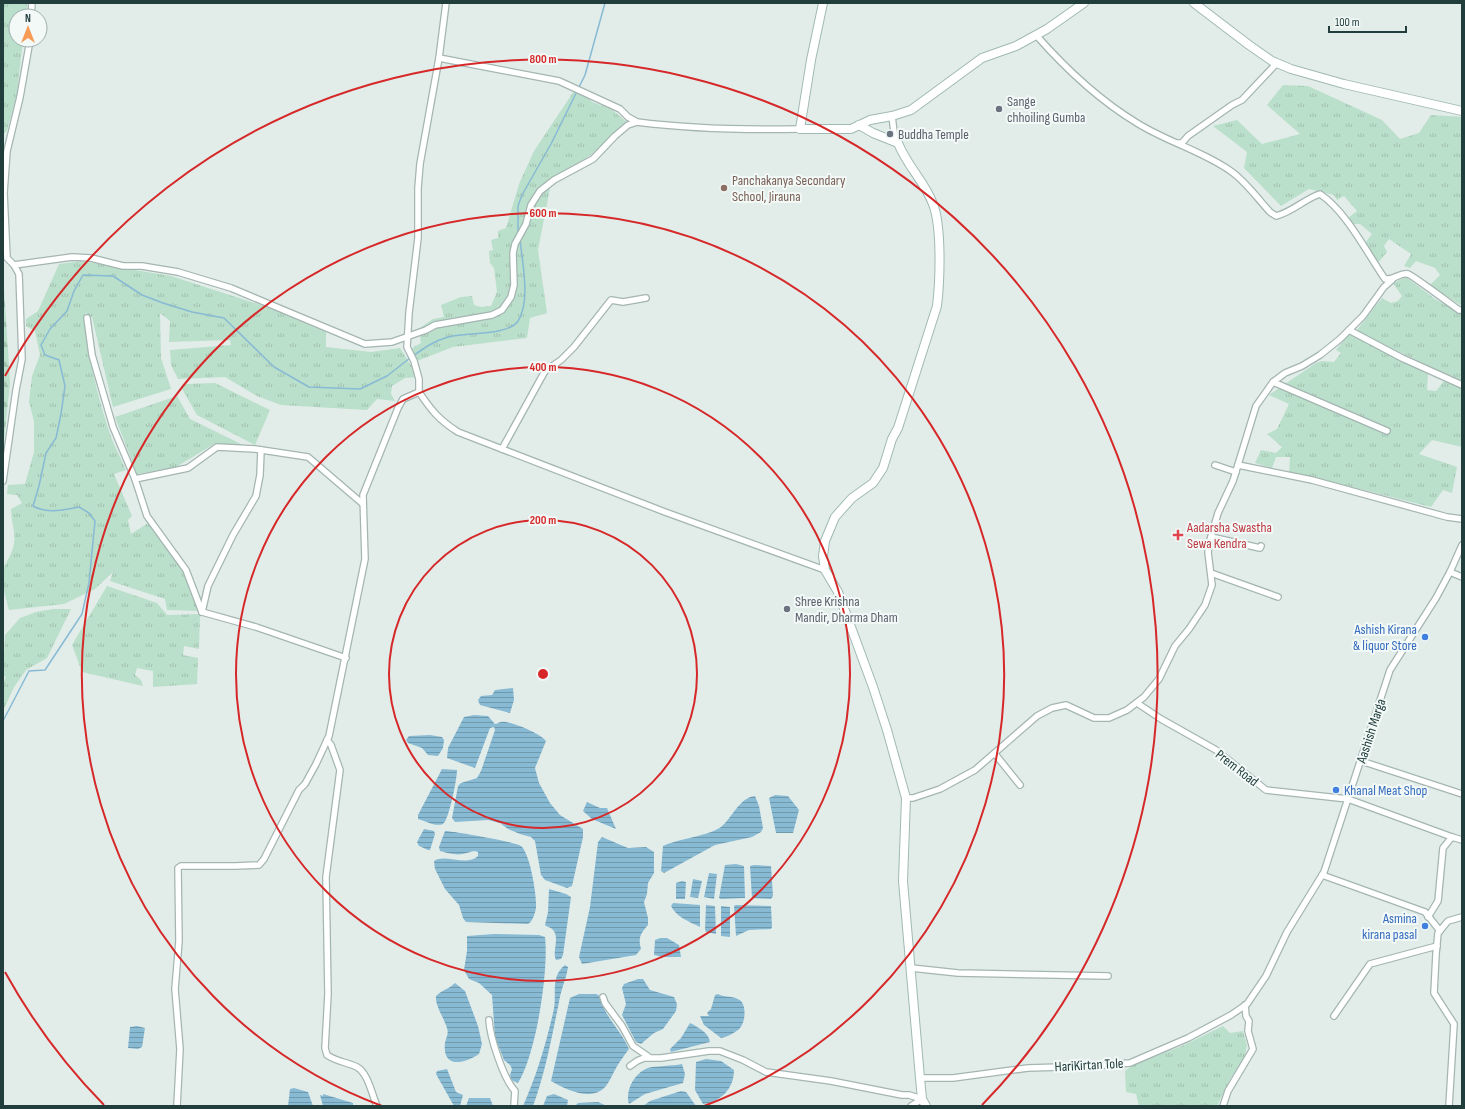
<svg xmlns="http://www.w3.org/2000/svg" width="1465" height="1109" font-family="'Sofia Sans Condensed',sans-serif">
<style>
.grass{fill:url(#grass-tufts)}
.forest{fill:url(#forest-firs)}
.water{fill:url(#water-rules)}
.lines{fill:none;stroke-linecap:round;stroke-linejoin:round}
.stream{stroke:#88bad4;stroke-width:1.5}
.street-casing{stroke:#a4b5b2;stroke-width:8}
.secondary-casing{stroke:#a0b9b4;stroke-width:10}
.street{stroke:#fff;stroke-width:5.5}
.secondary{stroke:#fff;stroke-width:8}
.ring{fill:none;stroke:#d62828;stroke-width:2}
.worship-dot{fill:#6b7280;stroke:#f2f9f7;stroke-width:1.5}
.education-dot{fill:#8d6e63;stroke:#f2f9f7;stroke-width:1.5}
.health-dot{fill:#e0444e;stroke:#f2f9f7;stroke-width:1.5}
.shop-dot{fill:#3f7fe0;stroke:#f2f9f7;stroke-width:1.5}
.labels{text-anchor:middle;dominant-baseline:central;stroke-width:4;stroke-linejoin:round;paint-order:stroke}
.worship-label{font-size:14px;fill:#5b616d;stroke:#f2f9f7;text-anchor:start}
.education-label{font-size:14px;fill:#785e54;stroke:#f2f9f7;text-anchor:start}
.health-label{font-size:14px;fill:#be3a42;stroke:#f2f9f7;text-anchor:start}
.shop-label{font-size:14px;fill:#366cbe;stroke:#f2f9f7;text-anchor:end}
.street-label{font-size:14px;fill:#213e3c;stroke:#f2f9f7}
.centre{fill:#d62828;stroke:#f2f9f7;stroke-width:2}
.ring-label{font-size:12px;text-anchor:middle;font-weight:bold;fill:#d62828;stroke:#f2f9f7;stroke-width:4;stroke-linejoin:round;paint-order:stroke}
</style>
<defs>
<pattern id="grass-tufts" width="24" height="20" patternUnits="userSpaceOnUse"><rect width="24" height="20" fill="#badfca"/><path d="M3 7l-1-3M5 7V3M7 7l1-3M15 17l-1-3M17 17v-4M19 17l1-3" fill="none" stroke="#a0c0ae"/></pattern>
<pattern id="forest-firs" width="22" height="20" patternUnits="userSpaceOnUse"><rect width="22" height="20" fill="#badfca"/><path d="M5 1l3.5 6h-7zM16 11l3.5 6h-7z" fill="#a0c0ae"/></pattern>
<pattern id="water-rules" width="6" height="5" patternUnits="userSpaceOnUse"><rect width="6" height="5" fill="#88bad4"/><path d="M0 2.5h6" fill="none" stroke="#6f99ad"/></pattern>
</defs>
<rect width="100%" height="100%" fill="#e2edea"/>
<g class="grass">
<path d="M 3,3 L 27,3 L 26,16 L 16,16 L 16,40 L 23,40 L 17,93 L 7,131 L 5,133 L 3,133 Z"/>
<path d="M 1283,85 L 1308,86 L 1382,120 L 1400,139 L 1419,133 L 1431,115 L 1462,117 L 1462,306 L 1430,285 L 1440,275 L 1435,268 L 1416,261 L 1410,268 L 1404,266 L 1411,254 L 1389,239 L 1384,246 L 1387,252 L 1377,264 L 1366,242 L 1372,234 L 1360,224 L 1352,224 L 1348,218 L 1357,211 L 1344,196 L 1337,200 L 1334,195 L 1309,189 L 1281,206 L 1244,168 L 1247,152 L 1213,126 L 1237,120 L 1262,144 L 1300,134 L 1267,105 Z"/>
<path d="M 574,91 L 583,93 L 592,102 L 611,109 L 628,123 L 613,133 L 601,147 L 581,162 L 552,178 L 538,250 L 547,313 L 530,318 L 527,338 L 453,347 L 417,361 L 412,348 L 421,343 L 420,336 L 413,330 L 417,330 L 433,319 L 444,317 L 441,305 L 461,297 L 472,296 L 474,305 L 481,307 L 491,306 L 497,292 L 494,268 L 490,263 L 489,251 L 493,250 L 491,240 L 498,238 L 498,231 L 506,228 L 519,184 L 534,151 Z"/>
<path d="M 81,261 L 171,276 L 264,306 L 326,332 L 326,347 L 371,352 L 400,348 L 412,367 L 417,377 L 405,378 L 392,386 L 391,394 L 395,401 L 377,399 L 367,410 L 281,405 L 257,396 L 225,377 L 178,379 L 171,365 L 170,350 L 231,345 L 230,340 L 169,342 L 170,321 L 160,313 L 161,358 L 171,389 L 113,407 L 92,317 L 85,313 C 87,352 96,391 108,428 C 112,442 120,456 126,470 L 114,474 L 132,516 L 128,520 L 131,534 L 148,523 L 185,571 L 200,611 L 167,610 L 165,599 L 110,581 L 113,572 L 95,589 L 64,604 L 9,610 C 6,597 0,583 3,570 C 6,561 13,553 14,543 C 16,533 11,521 11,509 L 22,503 L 17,495 L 7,494 L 8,485 L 25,484 L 34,452 L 34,421 L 29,402 L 32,376 L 40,355 L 35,331 L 26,326 L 26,319 L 38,311 L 59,264 Z"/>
<path d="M 1406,277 L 1435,299 L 1462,314 L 1462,382 L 1356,331 L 1382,298 L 1391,303 L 1398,301 L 1402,296 L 1393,283 Z"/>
<path d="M 1349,333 L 1428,374 L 1427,390 L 1436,391 L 1444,381 L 1462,389 L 1462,447 L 1432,440 L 1419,454 L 1457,467 L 1452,493 L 1443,490 L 1431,507 L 1344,485 L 1289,474 L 1290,457 L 1276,457 L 1272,468 L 1255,463 L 1261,450 L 1276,453 L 1282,447 L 1267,434 L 1277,429 L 1289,404 L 1269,395 L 1316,363 L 1322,361 L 1334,362 L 1341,353 L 1336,350 Z"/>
<path d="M 215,383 L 270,410 L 255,445 L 197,415 L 181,387 L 186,384 Z"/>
<path d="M 177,396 L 190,419 L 243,445 L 214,444 L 176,467 L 137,474 L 115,417 Z"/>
<path d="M 107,586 L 157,603 L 167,615 L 200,614 L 199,649 L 184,646 L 183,655 L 198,658 L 197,684 L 153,687 L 153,671 L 137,668 L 135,675 L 141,680 L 143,686 L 82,672 L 72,645 Z"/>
<path d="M 53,609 L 71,609 L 47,658 L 26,670 L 14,687 L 3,711 L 3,683 L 6,677 L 3,675 L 5,635 L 20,618 L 36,612 Z"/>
<path d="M 1223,1026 L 1230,1033 L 1243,1031 L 1247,1046 L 1244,1059 L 1230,1079 L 1217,1106 L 1139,1106 L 1136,1094 L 1126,1092 L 1125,1071 L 1134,1064 L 1182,1046 Z"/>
</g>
<path class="forest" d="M 3,271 L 10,383 L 3,450 Z"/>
<g class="water">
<path d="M 513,688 L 514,700 L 510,713 L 480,705 L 478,700 L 481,696 L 492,695 L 495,690 Z"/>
<path d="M 474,715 L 488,716 L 495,724 C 497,724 499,722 501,722 C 509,720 542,734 546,741 L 535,768 L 539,783 L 550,803 L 560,815 L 583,829 L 583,837 L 572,886 L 567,888 L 545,880 L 541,875 L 535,841 L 531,837 L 520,834 L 508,829 L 500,823 L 488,820 L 455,822 L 452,818 L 458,786 L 461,783 L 477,778 L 481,771 L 495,730 L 494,727 L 490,728 L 475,768 L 447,758 L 448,748 L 464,717 Z"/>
<path d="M 430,735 L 442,737 L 444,740 L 443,748 L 438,756 L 428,755 L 422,748 L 408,743 L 406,740 L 409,736 Z"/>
<path d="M 442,769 L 457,770 C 457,779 449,820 443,824 C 436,827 425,821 418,819 L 418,815 Z"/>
<path d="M 775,795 L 788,796 L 799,810 L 793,833 L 776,833 L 769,798 Z"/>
<path d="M 755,796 L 759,806 L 763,828 L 761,832 L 752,837 L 715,845 L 664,873 L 661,871 L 663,846 C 677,839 709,836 721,827 C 732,818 740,797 755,796 Z"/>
<path d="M 587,802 L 600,808 L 607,808 L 616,829 L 592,819 L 583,811 Z"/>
<path d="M 424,829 L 434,831 L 435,834 L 430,850 L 428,850 L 419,846 L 417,842 Z"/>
<path d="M 445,831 C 452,831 516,842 521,846 C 530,853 537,896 536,908 C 535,913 533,921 528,924 L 466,922 L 463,918 L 459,905 L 445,889 L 435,869 L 434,861 C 445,853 466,867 478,856 L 478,852 L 474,851 C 458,856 455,855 440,851 L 439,847 Z"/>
<path d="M 602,837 L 628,848 L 646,847 L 654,852 L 654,873 L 648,883 L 647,894 L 644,902 L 648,918 L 648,925 C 640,934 638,938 641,949 L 636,955 L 582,964 L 579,957 L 590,907 L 598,842 Z"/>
<path d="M 736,864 L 744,866 L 745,898 L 721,899 L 719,898 L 725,865 Z"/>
<path d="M 754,865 L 771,866 L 773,896 L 771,899 L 752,898 L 750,866 Z"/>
<path d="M 709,873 L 717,874 L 714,899 L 704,897 Z"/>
<path d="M 693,879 L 702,881 L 698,898 L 690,897 Z"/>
<path d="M 682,881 L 686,882 L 685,899 L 676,899 L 676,883 Z"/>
<path d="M 549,889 L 566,894 L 571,897 L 563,955 L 561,959 L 556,960 C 552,951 560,938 553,930 C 551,927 547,927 545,925 L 548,912 Z"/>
<path d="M 673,903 L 700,905 L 700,927 C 690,922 676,917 671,906 Z"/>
<path d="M 706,905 L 715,906 L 716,934 L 706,932 L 705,929 Z"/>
<path d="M 736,905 L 771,906 L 772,927 L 771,929 L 749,930 L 736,936 L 734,906 Z"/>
<path d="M 721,906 L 730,907 L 730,937 L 721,936 Z"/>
<path d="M 494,934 L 539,935 L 545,937 C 549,970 536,1055 518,1083 L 511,1080 L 510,1075 L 512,1069 L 510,1065 L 504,1060 L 495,1037 L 492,995 L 479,983 L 469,979 L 464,970 L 467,951 L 467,936 Z"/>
<path d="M 660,938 L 667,938 L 679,945 L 681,957 L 663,957 L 654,955 L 655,940 Z"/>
<path d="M 565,965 L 568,967 C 566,980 561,989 559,1002 C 552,1036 545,1074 533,1106 L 523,1106 C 536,1077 546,1044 553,1013 C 558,995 549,978 565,965 Z"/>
<path d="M 638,979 L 643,979 L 650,990 L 674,997 L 677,1004 L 676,1011 L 663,1029 L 654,1033 L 641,1044 L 636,1042 L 622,1015 L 626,1004 L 622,988 L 624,984 Z"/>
<path d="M 455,983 L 465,991 L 478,1026 L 482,1044 L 479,1054 C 464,1064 442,1069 445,1043 C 446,1037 449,1034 447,1028 C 444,1018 435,1006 436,996 C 442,990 449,989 455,983 Z"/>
<path d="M 579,994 L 596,994 L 600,996 C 604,1017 621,1030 629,1049 C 624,1056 619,1062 615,1070 C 612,1075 610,1081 606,1086 C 592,1103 565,1089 551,1081 L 570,998 Z"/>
<path d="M 718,994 C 725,998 734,995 741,1001 C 747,1008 745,1025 738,1030 C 733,1034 726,1037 721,1038 L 704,1025 L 700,1016 L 709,1016 L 707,1013 L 711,1009 L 715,995 Z"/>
<path d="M 690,1023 C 698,1027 709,1033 710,1042 L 671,1052 L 670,1049 L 681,1038 Z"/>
<path d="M 137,1026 L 145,1028 L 142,1047 L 138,1049 L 128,1048 L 130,1027 Z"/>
<path d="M 706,1059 L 721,1061 L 734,1070 C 734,1088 721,1102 703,1104 L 695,1090 L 696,1062 Z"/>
<path d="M 682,1064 L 685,1074 L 683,1083 L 645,1094 L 629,1104 C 625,1091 634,1073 648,1068 C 654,1066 673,1066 682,1064 Z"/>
<path d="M 447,1069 L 456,1092 L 463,1095 L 460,1106 L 454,1106 L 436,1074 L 437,1071 Z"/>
<path d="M 294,1088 L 308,1092 L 313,1106 L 288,1106 L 290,1089 Z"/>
<path d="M 681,1091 L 686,1092 L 696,1106 L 643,1106 L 650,1101 Z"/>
<path d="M 323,1094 L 353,1103 L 353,1106 L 323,1106 L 320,1095 L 323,1096 Z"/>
<path d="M 554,1094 L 568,1100 L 567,1106 L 543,1106 L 547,1096 Z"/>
<path d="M 469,1098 L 490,1098 L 493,1106 L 466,1106 Z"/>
<path d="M 598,1102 L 607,1106 L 575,1106 L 578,1103 Z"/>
</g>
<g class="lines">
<g class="stream">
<path d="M 518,233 L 518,206 L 522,195 L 551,144 L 585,75 L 605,3"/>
<path d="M 413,356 C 424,348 434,341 448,337 C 464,332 508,336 518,321 C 531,302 522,261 520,239"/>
<path d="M 3,721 L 29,671 L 45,670 L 82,614 L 89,583 L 95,521 L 89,513 L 79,507 C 63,510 47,514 33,506 L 39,486 L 46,453 L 56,438 L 61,414 L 65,386 L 59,360 L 45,355 L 41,345 L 50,329 L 67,311 L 74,291 L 83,275 L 113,276 L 142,295 L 163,303 L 192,312 L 224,318 L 274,367 L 309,387 L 360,389 L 387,376 L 410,358"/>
</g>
<g class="street-casing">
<g id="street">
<path d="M 31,16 L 32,3"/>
<path d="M 1036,35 C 1065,68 1099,100 1137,123 C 1167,142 1203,151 1232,172 C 1246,182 1258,199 1270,212 L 1276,216 C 1293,212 1304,199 1320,194 C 1346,211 1367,253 1385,279 C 1395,280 1400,272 1408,274 C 1412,275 1452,305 1459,310 L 1462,310"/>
<path d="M 439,58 L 559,81 L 620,109 L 628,117 L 637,122 C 691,129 746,130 800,129"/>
<path d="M 892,116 L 894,132 L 898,143"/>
<path d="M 1178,143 L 1182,143 L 1188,136 L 1232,105 L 1242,100 L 1275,65 L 1274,61"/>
<path d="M 14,265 L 72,257 L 91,258 L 123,266 L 142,266 L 178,272 L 231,288 L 365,344 L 392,342 L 426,330 L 435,325 L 492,315 L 502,310 L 511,297 L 514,285 L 513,253 L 515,244 L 526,224 L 531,205 L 540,191 L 554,180 L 593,159 L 615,136 L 628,125 L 637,122"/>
<path d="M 87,318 L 92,355 L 113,427 L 135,479"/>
<path d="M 1349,330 L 1402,358 L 1462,385"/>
<path d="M 1273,382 L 1387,431"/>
<path d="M 419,392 C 431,410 439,420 458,432 L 665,512 L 825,570"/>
<path d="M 502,449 L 545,371 L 561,360 L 574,347 L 611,300 L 623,302 L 646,298"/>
<path d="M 1215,465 L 1236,472"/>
<path d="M 1238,465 L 1312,480 L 1447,517 L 1462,519"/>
<path d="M 3,481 L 16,390 L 22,359 L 19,274 L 14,265 L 7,258 L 4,193 L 7,151 L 20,97 L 30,40"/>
<path d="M 1211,537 L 1260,548 L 1261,546"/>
<path d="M 1450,572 L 1462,577"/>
<path d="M 1211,573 L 1278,597"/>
<path d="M 202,612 L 186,570 L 147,516 L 135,479 L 188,468 L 217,447 L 255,449 L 308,457 L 363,504"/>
<path d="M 202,612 L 208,586 L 233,535 L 256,496 L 260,475 L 261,450"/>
<path d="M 202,612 L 256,627 L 346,658"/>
<path d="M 1137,703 L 1161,719 L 1216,750 L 1266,790 L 1348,799 L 1452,837"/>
<path d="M 327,740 L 331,745 L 340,770 L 326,877 L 328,994 L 325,1048 L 327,1055 C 337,1062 347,1062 357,1067 C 368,1073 372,1095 377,1106"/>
<path d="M 995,754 L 1020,785"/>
<path d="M 1361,761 L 1462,794"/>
<path d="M 906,798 L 913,798 L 940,789 L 975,770 L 1037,716 L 1052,708 L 1066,705 L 1094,718 L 1109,718 L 1127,710 L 1144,697 L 1159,679 L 1175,646 L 1189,629 L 1205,605 L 1212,585 L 1208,552 L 1210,540 L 1218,513 L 1233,481 L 1256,406 L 1273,382 L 1285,373 L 1302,366 L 1320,355 L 1340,339 L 1363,316 L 1384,287 L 1392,280"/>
<path d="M 1322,875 L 1425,912 L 1440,931"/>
<path d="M 1428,917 L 1438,901 L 1443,848 L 1452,837 L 1462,840"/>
<path d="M 911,968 L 958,973 L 1108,976"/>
<path d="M 603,997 L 605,1003 L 622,1026 L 633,1046 L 649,1057"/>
<path d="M 1334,1016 L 1370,964 L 1437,946"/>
<path d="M 489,1020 C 490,1037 503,1078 515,1091 L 514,1106"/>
<path d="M 630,1066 L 637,1061 L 644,1058 L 661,1058 L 709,1051 L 720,1051 L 743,1060 L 766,1072 L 831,1081 L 902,1095 L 909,1095 L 922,1099"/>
<path d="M 920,1078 L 953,1078 L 1028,1068 L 1094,1066 L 1130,1063 L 1188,1038 L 1231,1015 L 1247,1004 L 1266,976 L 1287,932 L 1324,872 L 1390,670 L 1436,598 L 1450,572 L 1462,545"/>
<path d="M 177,1106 L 180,1049 L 175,989 L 179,941 L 178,868 L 181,866 L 235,866 L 259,865 L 264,859 L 299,790 L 305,784 L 316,764 L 329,736 L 365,559 L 363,495 L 398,408 L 403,399 L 419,392 L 419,379 L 414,361 L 407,347 L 409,313 L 418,238 L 418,188 L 420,164 L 439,58 L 446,3"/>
<path d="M 911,1106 L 922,1099"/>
<path d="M 1223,1106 L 1228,1091 L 1253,1049 L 1248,1031 L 1249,1021 L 1246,1016 L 1245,1005"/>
<path d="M 1449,1106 L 1454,1024 L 1434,993 L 1436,954 L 1438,933 L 1448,921 L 1462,917"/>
</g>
</g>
<g class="secondary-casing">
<g id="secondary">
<path d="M 823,3 L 811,60 L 800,129 L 851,129 L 870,120 L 892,116 L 911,110 L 982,58 L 1016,46 L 1047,29 L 1084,3"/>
<path d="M 1194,3 L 1249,45 L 1272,61 L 1291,69 L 1344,84 L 1462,111"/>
<path d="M 859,125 L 873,133 L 898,143 C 907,166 925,182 933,204 C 942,227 940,281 937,306 L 898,428 L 892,439 L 883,468 L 873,483 L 852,498 L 835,517 L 825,541 L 823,556 L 825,570 L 838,592 L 873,687 L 887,730 L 906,798 L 903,881 L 920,1078 L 922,1099 L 926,1106"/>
</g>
</g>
<use href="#street" class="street"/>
<use href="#secondary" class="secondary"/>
</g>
<g class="ring">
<circle cx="543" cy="674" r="154"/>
<circle cx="543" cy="674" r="307"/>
<path d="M382 1106A461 461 0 1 1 704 1106"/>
<path d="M104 1105A615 615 0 0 1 5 972M5 376A615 615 0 1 1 982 1105"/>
</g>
<g class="worship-dot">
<circle cx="999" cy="109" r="4"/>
<circle cx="890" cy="134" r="4"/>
<circle cx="787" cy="609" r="4"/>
</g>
<circle class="education-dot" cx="724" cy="188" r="4"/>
<path class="health-dot" d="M1176 529h4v4h4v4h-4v4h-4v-4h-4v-4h4z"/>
<g class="shop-dot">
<circle cx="1425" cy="637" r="4"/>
<circle cx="1336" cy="790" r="4"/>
<circle cx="1425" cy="926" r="4"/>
</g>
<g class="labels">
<g class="worship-label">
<text x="1007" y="101">Sange<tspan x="1007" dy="16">chhoiling Gumba</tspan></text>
<text x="898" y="134">Buddha Temple</text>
<text x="795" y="601">Shree Krishna<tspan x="795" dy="16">Mandir, Dharma Dham</tspan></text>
</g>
<g class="education-label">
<text x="732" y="180">Panchakanya Secondary<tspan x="732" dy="16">School, Jirauna</tspan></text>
</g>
<g class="health-label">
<text x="1187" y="527">Aadarsha Swastha<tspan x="1187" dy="16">Sewa Kendra</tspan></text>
</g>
<g class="shop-label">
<text x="1417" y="629">Ashish Kirana<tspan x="1417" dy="16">&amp; liquor Store</tspan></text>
<text x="1344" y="790" text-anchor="start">Khanal Meat Shop</text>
<text x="1417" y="918">Asmina<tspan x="1417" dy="16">kirana pasal</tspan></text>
</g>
<g class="street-label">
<text transform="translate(1371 731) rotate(-72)">Aashish Marga</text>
<text transform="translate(1237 768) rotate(38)">Prem Road</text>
<text transform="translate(1089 1065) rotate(-3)">HariKirtan Tole</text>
</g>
</g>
<circle cx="543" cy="674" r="6" class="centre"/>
<g class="ring-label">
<text x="543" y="63">800 m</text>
<text x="543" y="217">600 m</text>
<text x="543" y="371">400 m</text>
<text x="543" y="524">200 m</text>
</g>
<rect width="1465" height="1109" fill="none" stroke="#213e3c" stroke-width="8"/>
<g transform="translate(28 28)"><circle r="19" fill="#f2f9f7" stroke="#9eaeac"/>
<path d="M0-3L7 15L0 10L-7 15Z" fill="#f79b55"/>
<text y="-6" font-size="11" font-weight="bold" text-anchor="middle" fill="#213e3c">N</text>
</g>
<path d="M1329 26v6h77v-6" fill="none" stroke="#213e3c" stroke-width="2"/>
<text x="1335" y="26" font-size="12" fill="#213e3c" stroke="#f2f9f7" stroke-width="3" paint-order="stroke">100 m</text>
</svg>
